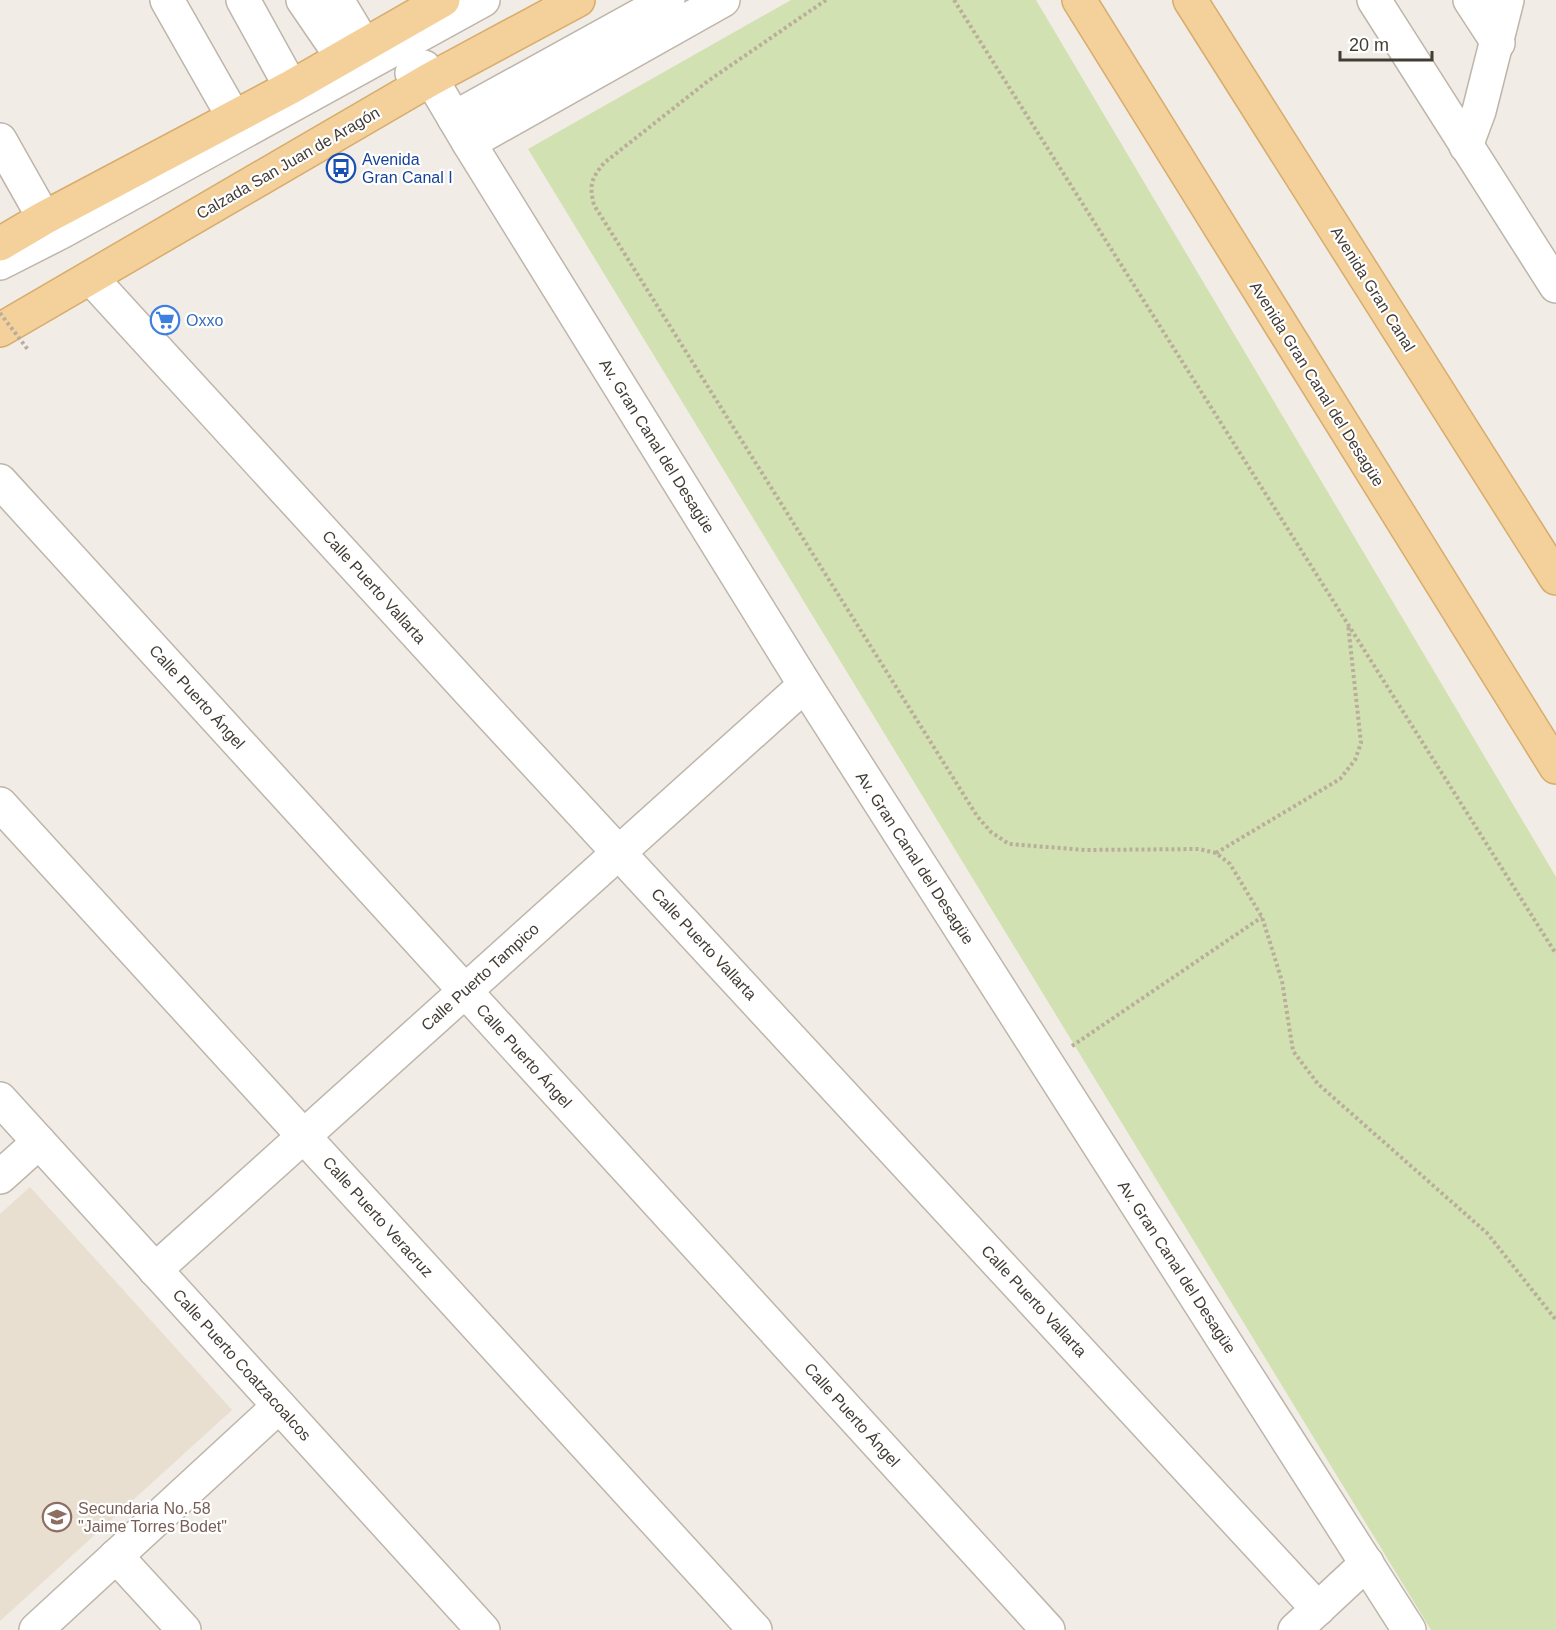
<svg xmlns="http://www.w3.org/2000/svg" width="1556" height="1630" font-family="Arial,sans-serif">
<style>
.education{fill:#e9dfd0}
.green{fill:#d1e1b1}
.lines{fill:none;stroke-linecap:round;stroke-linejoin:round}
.minor-casing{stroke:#beb5ab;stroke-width:36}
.major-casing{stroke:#d7ac6c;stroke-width:36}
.path{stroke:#bbad9b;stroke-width:4;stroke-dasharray:3 3;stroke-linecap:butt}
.minor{stroke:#fff;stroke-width:33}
.major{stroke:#f4d19a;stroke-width:33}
.path-bridge{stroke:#bbad9b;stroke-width:4;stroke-dasharray:3 3;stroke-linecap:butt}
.labels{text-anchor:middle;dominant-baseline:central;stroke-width:4.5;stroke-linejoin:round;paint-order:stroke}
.transit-label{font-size:16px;fill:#164399;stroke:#fff;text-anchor:start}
.street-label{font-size:16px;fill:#423c35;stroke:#fff}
.shop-label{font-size:16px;fill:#366cbe;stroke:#fff;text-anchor:start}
.education-label{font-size:16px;fill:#785e54;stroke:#fff;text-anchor:start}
</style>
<rect width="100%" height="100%" fill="#f1ece5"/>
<path class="education" d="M 30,1187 L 232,1410 L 0,1621 L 0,1214 Z"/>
<path class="green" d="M 791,0 L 1036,0 L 1556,877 L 1556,1630 L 1431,1630 L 528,149 Z"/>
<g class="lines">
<g class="minor-casing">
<g id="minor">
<path d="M 167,0 L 233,116"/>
<path d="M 243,0 L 291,87"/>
<path d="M 303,0 L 342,57"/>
<path d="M 337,0 L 364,45"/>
<path d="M 1374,0 L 1556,286"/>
<path d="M 1470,0 L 1498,43"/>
<path d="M 412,73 L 424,67 L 469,143 L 805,685 L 1409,1630"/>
<path d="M 454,118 L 668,0"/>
<path d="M 0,140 L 44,218"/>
<path d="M 469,143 L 723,0"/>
<path d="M 1466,146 L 1479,111 L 1507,0"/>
<path d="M 0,263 L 61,232 L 483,0"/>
<path d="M 91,278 L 471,693 L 1318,1609"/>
<path d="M 0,481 L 1048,1630"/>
<path d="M 0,804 L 755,1630"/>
<path d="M 0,1099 L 483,1630"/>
<path d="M 0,1177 L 39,1142"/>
<path d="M 155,1270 L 805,685"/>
<path d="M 116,1556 L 184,1630"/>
<path d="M 36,1630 L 279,1406"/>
<path d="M 1295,1630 L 1367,1563"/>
</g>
</g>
<g class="major-casing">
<g id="major">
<path d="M 1079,0 L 1556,767"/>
<path d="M 1190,0 L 1556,578"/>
<path d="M 0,244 L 44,218 L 291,87 L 443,0"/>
<path d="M 0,330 L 431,79 L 578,0"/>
</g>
</g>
<g class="path">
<path d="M 826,0 L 708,81 L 604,163 C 591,179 589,185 594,205 L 977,816 L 991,832 L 1009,844 L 1085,850 L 1199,849 L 1216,853 L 1230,864 L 1262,917 L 1282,981 L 1293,1051 L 1318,1084 L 1487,1233 L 1556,1320"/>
<path d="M 954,0 L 1556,954"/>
<path d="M 1216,853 L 1340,779 L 1355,760 L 1361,743 L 1348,624"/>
<path d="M 1072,1046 L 1262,917"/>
</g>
<use href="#minor" class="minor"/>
<use href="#major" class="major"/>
<path class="path-bridge" d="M 0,313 L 29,351"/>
</g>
<defs>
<g id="bus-ring" transform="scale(1.5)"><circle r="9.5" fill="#fff" stroke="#1a4fb4" stroke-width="1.5"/><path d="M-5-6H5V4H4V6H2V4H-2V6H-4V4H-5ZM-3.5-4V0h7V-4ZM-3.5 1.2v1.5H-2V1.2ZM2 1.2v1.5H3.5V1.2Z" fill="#1a4fb4"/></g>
<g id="supermarket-ring" transform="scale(1.5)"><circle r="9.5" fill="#fff" stroke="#3f7fe0" stroke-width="1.5"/><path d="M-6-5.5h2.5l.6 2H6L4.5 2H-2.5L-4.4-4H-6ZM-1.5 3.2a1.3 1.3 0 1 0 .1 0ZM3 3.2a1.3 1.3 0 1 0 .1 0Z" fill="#3f7fe0"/></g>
<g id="school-ring" transform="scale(1.5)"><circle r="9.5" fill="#fff" stroke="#8d6e63" stroke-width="1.5"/><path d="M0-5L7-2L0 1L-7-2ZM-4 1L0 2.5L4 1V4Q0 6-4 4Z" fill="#8d6e63"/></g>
</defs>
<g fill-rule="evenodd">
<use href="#bus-ring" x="341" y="168"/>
<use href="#supermarket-ring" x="165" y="320"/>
<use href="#school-ring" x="57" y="1517"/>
</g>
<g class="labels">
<g class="transit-label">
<text x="362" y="159">Avenida<tspan x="362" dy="18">Gran Canal I</tspan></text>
</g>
<g class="street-label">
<text transform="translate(288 163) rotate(-30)">Calzada San Juan de Aragón</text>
<text transform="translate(1373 289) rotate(58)">Avenida Gran Canal</text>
<text transform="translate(1317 384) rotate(58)">Avenida Gran Canal del Desagüe</text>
<text transform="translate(657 446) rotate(58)">Av. Gran Canal del Desagüe</text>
<text transform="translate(374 587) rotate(48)">Calle Puerto Vallarta</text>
<text transform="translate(197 697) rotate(48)">Calle Puerto Ángel</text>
<text transform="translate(915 858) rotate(57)">Av. Gran Canal del Desagüe</text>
<text transform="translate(704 944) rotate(47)">Calle Puerto Vallarta</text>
<text transform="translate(480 977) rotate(-42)">Calle Puerto Tampico</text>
<text transform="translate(524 1056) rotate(48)">Calle Puerto Ángel</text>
<text transform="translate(378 1217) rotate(48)">Calle Puerto Veracruz</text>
<text transform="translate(1177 1267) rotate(57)">Av. Gran Canal del Desagüe</text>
<text transform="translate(1034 1301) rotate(47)">Calle Puerto Vallarta</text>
<text transform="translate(242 1365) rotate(48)">Calle Puerto Coatzacoalcos</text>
<text transform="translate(852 1415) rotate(48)">Calle Puerto Ángel</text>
</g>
<g class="shop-label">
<text x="186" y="320">Oxxo</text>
</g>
<g class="education-label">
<text x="78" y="1508">Secundaria No. 58<tspan x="78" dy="18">"Jaime Torres Bodet"</tspan></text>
</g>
</g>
<path d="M1340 51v9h92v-9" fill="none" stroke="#423c35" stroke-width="3"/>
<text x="1349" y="51" font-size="18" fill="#423c35" stroke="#ffffff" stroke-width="4.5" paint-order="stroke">20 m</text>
</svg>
